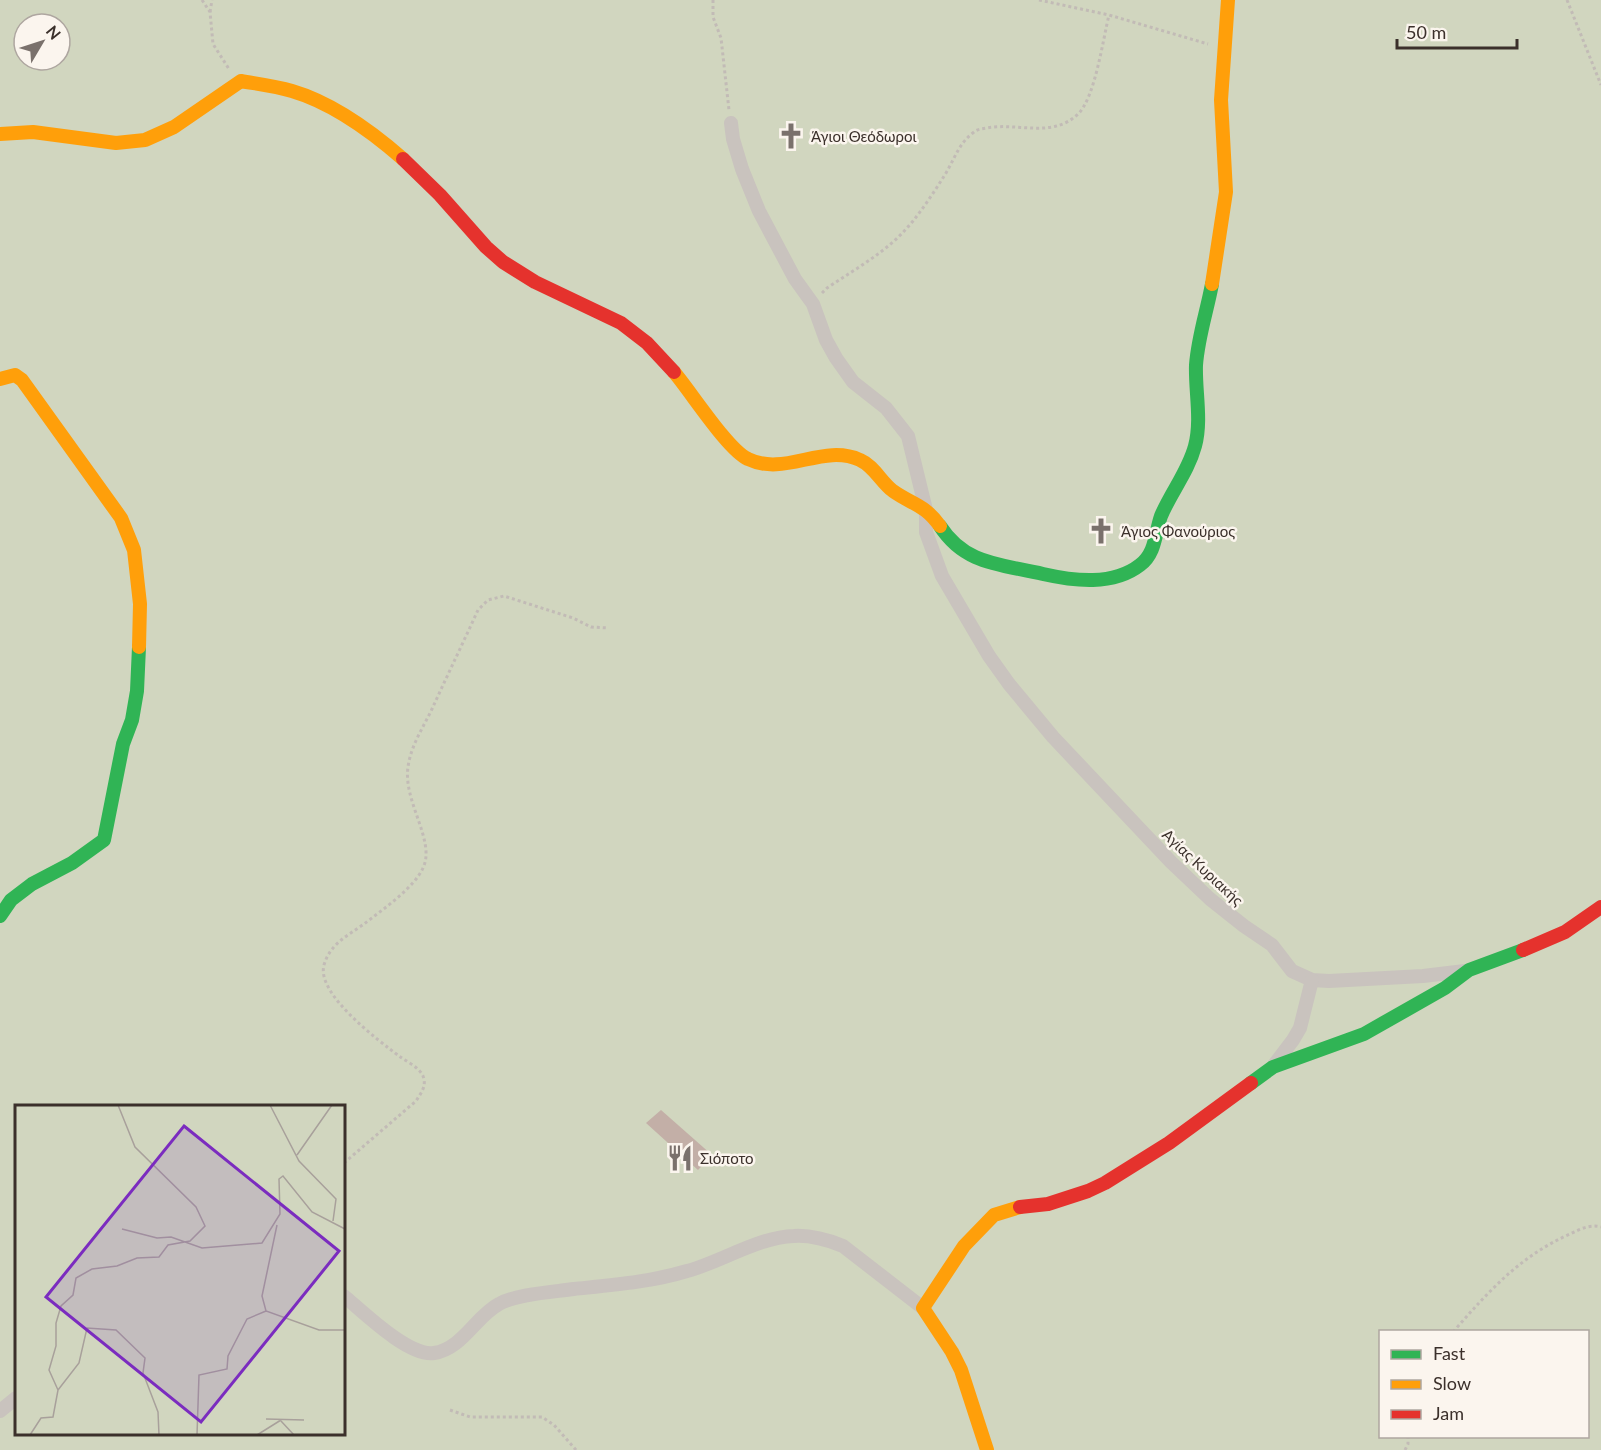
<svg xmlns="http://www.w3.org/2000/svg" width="1601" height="1450" font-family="Lato,sans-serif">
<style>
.green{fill:#d1d6bf;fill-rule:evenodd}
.building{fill:#c3afa7}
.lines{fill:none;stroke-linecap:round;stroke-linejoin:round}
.path{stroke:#c2bbb6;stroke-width:3;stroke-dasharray:3 3;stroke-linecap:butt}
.street{stroke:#c9c3be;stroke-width:14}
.fast{stroke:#30b455;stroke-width:14}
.slow{stroke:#ff9f0a;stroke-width:14}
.jam{stroke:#e5322d;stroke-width:14}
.labels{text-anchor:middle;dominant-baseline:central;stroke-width:5;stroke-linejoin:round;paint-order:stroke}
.poi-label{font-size:15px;fill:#3b302b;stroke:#fbf5ee;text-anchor:start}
.street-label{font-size:15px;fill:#3b302b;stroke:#fbf5ee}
.inset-road{fill:none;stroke:#a8a09b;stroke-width:1.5}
.view{fill:#7b2cbf;fill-opacity:0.15;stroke:#7b2cbf;stroke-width:3}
.inset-edge{fill:none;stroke:#3b302b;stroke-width:3}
</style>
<rect width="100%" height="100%" fill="#f0ebe5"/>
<path class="green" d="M 0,0 L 1601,0 L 1601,1450 L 0,1450 ZM 24,24 L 60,24 L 60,60 L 24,60 ZM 16,1106 L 344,1106 L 344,1434 L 16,1434 ZM 1380,1332 L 1588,1332 L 1588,1436 L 1380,1436 Z"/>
<path class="building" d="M 661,1110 L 712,1155 L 698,1170 L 646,1123 Z"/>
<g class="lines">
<g class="path">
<path d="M 202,0 L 210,12 L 213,44 L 229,69"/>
<path d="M 713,0 L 713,17 L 721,38 L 729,110"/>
<path d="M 1039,0 L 1109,15 L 1208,44"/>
<path d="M 1567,0 L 1601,85"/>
<path d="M 210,12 L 212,0"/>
<path d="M 822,293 L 827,288 C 858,267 889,251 913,221 C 925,206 936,189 946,173 C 955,158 959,143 974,132 C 977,129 982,129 987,128 C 1017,122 1052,139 1078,114 C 1095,98 1103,39 1109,15"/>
<path d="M 344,1163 L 416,1101 C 421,1093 427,1086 423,1076 C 419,1067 407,1062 399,1056 C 378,1040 316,994 324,965 C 330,944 347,936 364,924 C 382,910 414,888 423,868 C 436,841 403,802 408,767 C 411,745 423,728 432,709 C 447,676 463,643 478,610 L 488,600 L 504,596 L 573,618 L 591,627 L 608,628"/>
<path d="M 1453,1332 C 1489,1291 1520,1256 1570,1234 C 1580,1229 1590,1224 1601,1227"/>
<path d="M 450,1410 L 470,1417 L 542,1417 L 554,1425 L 576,1450"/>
<path d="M 1405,1450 L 1408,1444 L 1408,1436"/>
</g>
<g class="street">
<path d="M 731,123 L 733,139 L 742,169 L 759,211 L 795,279 L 813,304 L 826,340 L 836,358 L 853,382 L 886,408 L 908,436 L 926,510 L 926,532 L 942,576 L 989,656 L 1009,684 L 1053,737 L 1171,862 L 1210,899 L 1244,926 L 1272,945 L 1292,971 L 1312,980 L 1329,981 L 1423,976 L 1465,971"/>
<path d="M 1274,1065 L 1293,1040 L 1300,1028 L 1312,980"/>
<path d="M 344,1296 C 363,1312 409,1357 434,1353 C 462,1349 476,1316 499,1304 C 517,1294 553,1292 574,1289 C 612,1285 651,1282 687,1271 C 721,1262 758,1237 794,1236 C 810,1235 828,1240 843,1246 L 923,1308"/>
<path d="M 0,1411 L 16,1398"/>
</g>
<g class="fast">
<path d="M 940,526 C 965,565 1001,564 1043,574 C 1074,581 1113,586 1140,565 C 1156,553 1155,533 1161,516 C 1171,492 1188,472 1195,446 C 1202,420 1195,391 1196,365 C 1198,337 1207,311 1212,284"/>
<path d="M 0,916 L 11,900 L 32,884 L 72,863 L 104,840 L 123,744 L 132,720 L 137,691 L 139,647"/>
<path d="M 1251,1083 L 1273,1067 L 1364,1034 L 1445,988 L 1469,970 L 1523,950"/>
</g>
<g class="slow">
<path d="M 0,134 L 33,132 L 116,143 L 145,140 L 174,127 L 241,81 C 258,84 275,86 292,91 C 333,103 371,131 403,159"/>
<path d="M 1212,284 L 1226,192 L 1221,100 L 1228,0"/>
<path d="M 674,372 C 691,392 728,450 748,459 C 785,477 823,443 860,460 C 874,466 881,482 893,491 C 913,505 924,504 940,526"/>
<path d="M 0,379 L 15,375 L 22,380 L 121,518 L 134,550 L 140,604 L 139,647"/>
<path d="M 987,1450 L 961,1370 L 952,1352 L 923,1308 L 964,1246 L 994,1215 L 1020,1207"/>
</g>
<g class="jam">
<path d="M 403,159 L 440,195 L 486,247 L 503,262 L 535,282 L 621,323 L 647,343 L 674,372"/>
<path d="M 1523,950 L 1565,932 L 1601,907"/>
<path d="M 1020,1207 L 1048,1204 L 1088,1191 L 1105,1183 L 1169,1143 L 1251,1083"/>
</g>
</g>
<defs>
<g id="church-bare" transform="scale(2.07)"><path d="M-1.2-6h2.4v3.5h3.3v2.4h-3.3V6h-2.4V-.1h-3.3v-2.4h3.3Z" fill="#7a716c" stroke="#fbf5ee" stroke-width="2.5" paint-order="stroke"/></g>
<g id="restaurant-bare" transform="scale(2.07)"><path d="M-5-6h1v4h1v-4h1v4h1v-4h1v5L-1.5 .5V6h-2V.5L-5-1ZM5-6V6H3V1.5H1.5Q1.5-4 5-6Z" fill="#7a716c" stroke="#fbf5ee" stroke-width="2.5" paint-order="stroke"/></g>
</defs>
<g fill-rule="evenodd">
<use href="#church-bare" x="791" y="136"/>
<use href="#church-bare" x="1101" y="531"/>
<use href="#restaurant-bare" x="680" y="1158"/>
</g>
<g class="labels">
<g class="poi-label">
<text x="811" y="136">Άγιοι Θεόδωροι</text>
<text x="1121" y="531">Άγιος Φανούριος</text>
<text x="700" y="1158">Σιόποτο</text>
</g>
<g class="street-label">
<text transform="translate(1203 867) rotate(43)">Αγίας Κυριακής</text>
</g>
</g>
<g transform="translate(15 1105)">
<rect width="330" height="330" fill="#f0ebe5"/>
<path d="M 0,0 L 330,0 L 330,330 L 0,330 Z" fill="#d1d6bf"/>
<path class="inset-road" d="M 255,0 L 284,56 L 321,94 L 318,116M 282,50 L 317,0M 262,120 L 247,191 L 251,206 L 304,225 L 330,225M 107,124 L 142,133 L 156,132 L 187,143 L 247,138 L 265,109 L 264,74 L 268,71 L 297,107 L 330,124M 43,285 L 64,258 L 72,223 L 101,225 L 130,253 L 128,268 L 143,307 L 144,330M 251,314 L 289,315M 266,316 L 279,330M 15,330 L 26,313 L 38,312 L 43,285 L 34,265 L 41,241 L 41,218 L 46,201 L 58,190 L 61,173 L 77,164 L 102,161 L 122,153 L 144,152 L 153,140 L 175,136 L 190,121 L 181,102 L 120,42 L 103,0M 182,330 L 184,270 L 212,264 L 213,251 L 232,214 L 251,206M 242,330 L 266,315"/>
<path class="view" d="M 169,21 L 324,146 L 186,317 L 31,192 Z"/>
<rect width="330" height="330" class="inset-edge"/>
</g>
<rect x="1379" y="1330" width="210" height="108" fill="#fbf5ee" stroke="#aea6a0" stroke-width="1.5"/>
<rect x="1391" y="1350" width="30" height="9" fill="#30b455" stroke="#aea6a0" stroke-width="1.5"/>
<text x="1433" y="1360" font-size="18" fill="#3b302b">Fast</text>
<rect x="1391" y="1380" width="30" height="9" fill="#ff9f0a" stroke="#aea6a0" stroke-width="1.5"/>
<text x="1433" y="1390" font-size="18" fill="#3b302b">Slow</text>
<rect x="1391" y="1410" width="30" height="9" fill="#e5322d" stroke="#aea6a0" stroke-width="1.5"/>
<text x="1433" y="1420" font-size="18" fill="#3b302b">Jam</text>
<g transform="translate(42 42) rotate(51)"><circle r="28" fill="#fbf5ee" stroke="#aea6a0" stroke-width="1.5"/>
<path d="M0-4.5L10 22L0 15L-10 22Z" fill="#7a716c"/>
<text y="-9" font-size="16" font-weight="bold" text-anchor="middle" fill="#3b302b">N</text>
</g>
<path d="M1397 39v9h120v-9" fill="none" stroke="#3b302b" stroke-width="3"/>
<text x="1406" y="39" font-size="18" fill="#3b302b" stroke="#fbf5ee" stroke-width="4.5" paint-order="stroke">50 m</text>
</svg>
